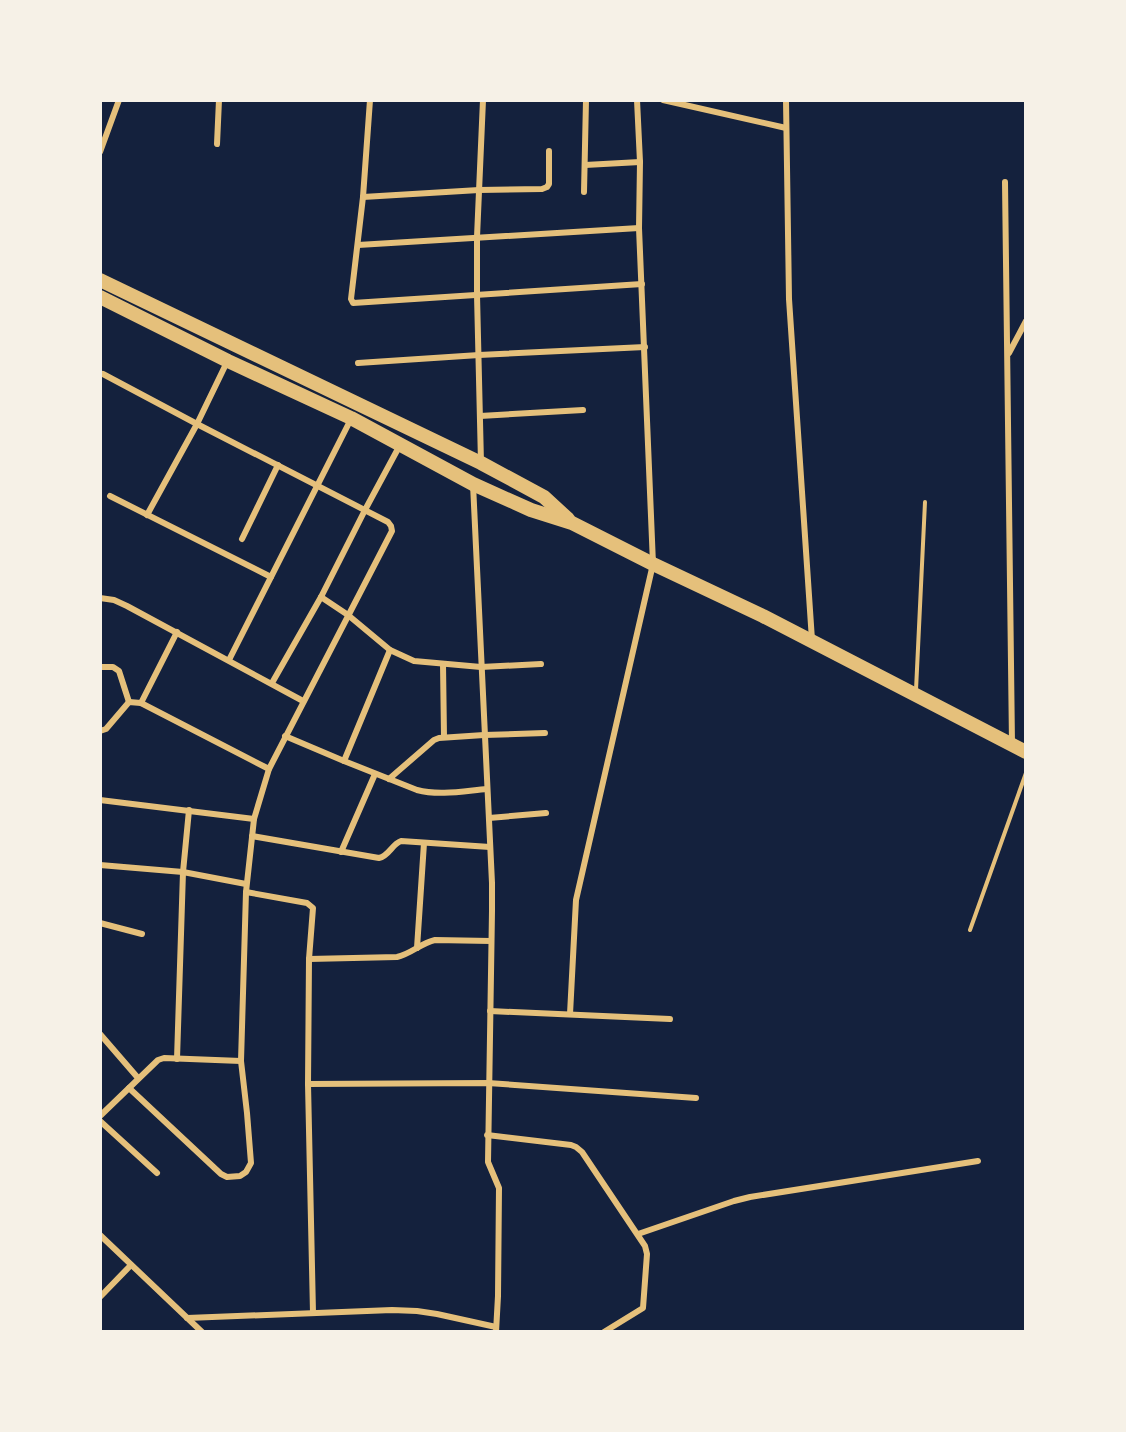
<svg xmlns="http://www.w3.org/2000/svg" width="1126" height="1432" font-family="'Exo 2',sans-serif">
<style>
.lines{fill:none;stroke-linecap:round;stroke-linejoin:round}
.service{stroke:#e5c07b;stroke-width:4}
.minor{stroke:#e5c07b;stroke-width:6}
.trunk{stroke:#e5c07b;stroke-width:14}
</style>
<rect width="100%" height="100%" fill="#14213d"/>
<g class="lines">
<g class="service">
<path d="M 916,690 L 925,502"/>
<path d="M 970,930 L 1026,773"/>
</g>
<g class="minor">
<path d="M 370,100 L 363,197 L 351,299 L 353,303 L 642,284"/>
<path d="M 663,100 L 786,128"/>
<path d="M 786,100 L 789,299 L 812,640"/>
<path d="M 217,144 L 219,100"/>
<path d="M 100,152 L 119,100"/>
<path d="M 585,165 L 640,162"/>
<path d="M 1005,182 L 1012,744"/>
<path d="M 584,192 L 586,100"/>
<path d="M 363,197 L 479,190 L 542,189 L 547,187 L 549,184 L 549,151"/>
<path d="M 358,245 L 639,228"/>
<path d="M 1009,353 L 1026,321"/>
<path d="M 358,363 L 479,355 L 645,347"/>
<path d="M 103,374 L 197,424 L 388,522 L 391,526 L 392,531 L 269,769 L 254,819 L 246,892 L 241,1061 L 247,1113 L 251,1163 L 246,1172 L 240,1176 L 227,1177 L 221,1174 L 129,1088"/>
<path d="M 480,416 L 583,410"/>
<path d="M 481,463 L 477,295 L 477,237 L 483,100"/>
<path d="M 473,484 L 492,883 L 492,911 L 488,1162 L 499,1188 L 498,1296 L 496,1332"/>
<path d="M 110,496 L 271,577"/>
<path d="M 147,515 L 197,424 L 227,362"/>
<path d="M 242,539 L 278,465"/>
<path d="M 321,597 L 348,615 L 390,650 L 414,661 L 481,667 L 541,664"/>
<path d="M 100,598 L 114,600 L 127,606 L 303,701"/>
<path d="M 229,660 L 351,419"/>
<path d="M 443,664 L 444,737"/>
<path d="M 100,667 L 113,667 L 119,671 L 129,702"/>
<path d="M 272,683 L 321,597 L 365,510 L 400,445"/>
<path d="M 141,703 L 177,632"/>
<path d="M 100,731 L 106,729 L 129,702 L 141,703 L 269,769"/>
<path d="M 285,736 L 344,761 L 417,790 C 439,796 464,791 487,789"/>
<path d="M 344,761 L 390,650"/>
<path d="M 389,779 L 434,740 L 439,738 L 484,735 L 545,733"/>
<path d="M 100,800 L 254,819"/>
<path d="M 489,818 L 546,813"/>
<path d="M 252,836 L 379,858 C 389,856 392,844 401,841 L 490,847"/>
<path d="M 341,852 L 375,774"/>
<path d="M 100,865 L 183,872 L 246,884"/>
<path d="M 246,892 L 307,903 L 313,908 L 309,959 L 308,1084 L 313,1313"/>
<path d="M 100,923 L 142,934"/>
<path d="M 417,948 L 424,843"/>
<path d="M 309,959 L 397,957 C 411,954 421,943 435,940 L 491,941"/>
<path d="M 490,1011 L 670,1019"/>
<path d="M 570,1014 L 576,900 L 653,564 L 639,228 L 640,162 L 637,100"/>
<path d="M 100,1034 L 138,1078"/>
<path d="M 177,1059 L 183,872 L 189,810"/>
<path d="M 308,1084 L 488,1083 L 696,1098"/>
<path d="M 100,1116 L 158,1060 L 164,1058 L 241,1061"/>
<path d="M 100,1121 L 157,1173"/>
<path d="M 487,1135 L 571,1145 L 576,1147 L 582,1152 L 645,1246 L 647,1254 L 643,1308 L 604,1332"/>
<path d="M 638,1234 L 734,1201 L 750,1197 L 978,1161"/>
<path d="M 100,1235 L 202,1332"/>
<path d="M 100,1297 L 131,1265"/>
<path d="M 187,1318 L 392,1310 L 417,1311 L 437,1314 L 496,1327"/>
</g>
<g class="trunk">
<path d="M 100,280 L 481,463 L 544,497 L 568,519"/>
<path d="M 100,297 L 228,361 L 351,418 L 473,484 L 531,510 L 572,523 L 653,564 L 763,616 L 1026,752"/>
</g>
</g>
<rect width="1126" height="1432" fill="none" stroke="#f6f1e7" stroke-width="204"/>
</svg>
